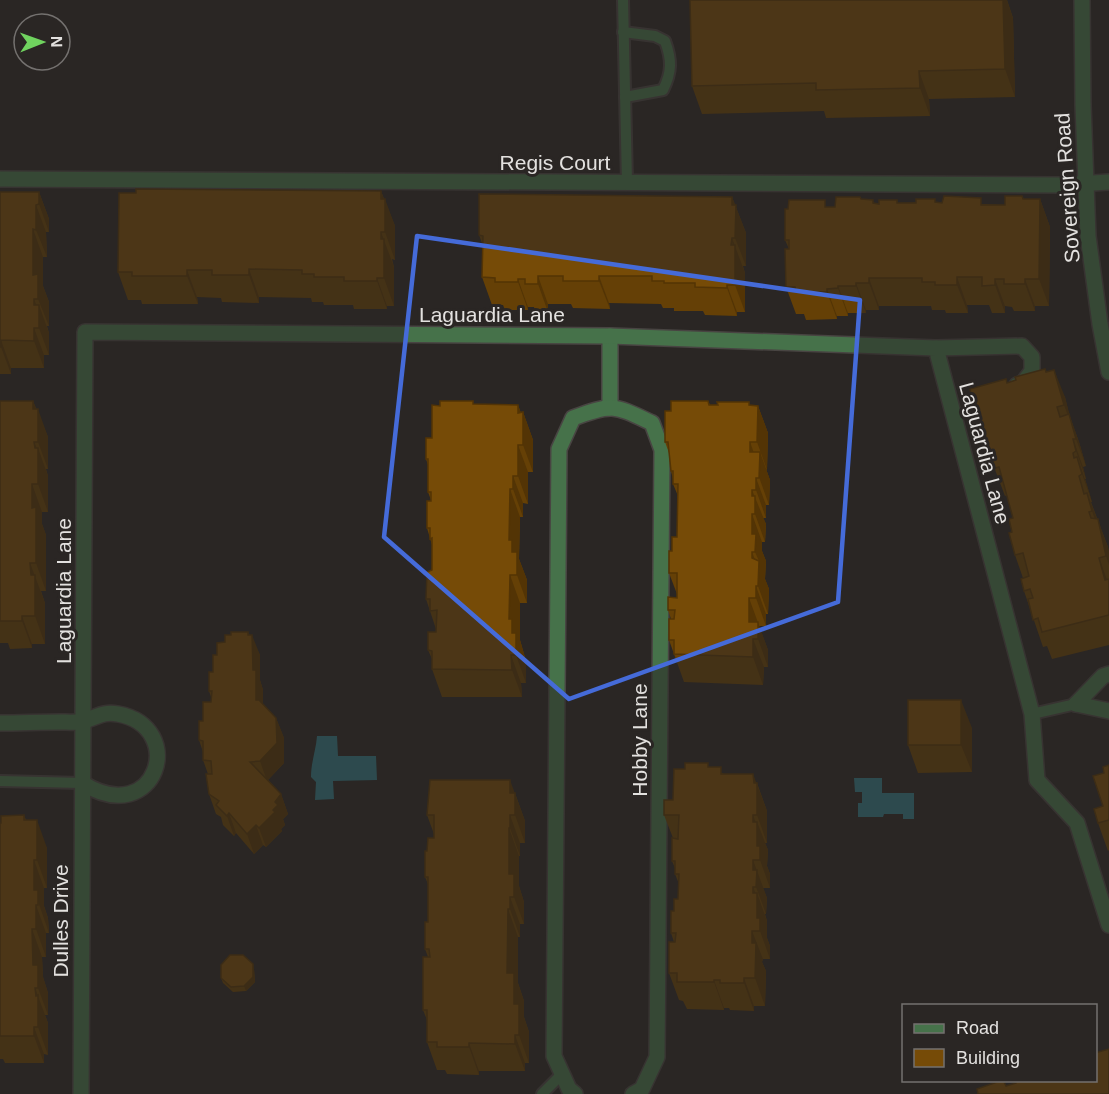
<svg xmlns="http://www.w3.org/2000/svg" width="1109" height="1094" font-family="Helvetica,sans-serif">
<style>
.water{fill:#327781}
.lines{fill:none;stroke-linecap:round;stroke-linejoin:round}
.service-casing{stroke:#484442;stroke-width:14}
.minor-casing{stroke:#484442;stroke-width:18}
.tertiary-casing{stroke:#484442;stroke-width:18}
.service{stroke:#46724a;stroke-width:10}
.minor{stroke:#46724a;stroke-width:15}
.tertiary{stroke:#46724a;stroke-width:15}
.wall{fill:#654006}
.shaded-wall{fill:#533405}
.building{fill:#764b07;stroke:#533405;stroke-width:1.5}
.marked{fill:none;stroke:#456bd9;stroke-width:4.5;stroke-linejoin:round}
.labels{text-anchor:middle;dominant-baseline:central;stroke-width:6;stroke-linejoin:round;paint-order:stroke}
.street-label{font-size:21px;fill:#e3e1df;stroke:#2a2624}
</style>
<rect width="100%" height="100%" fill="#2a2624"/>
<g class="water">
<path d="M 317,736 L 337,736 L 338,756 L 376,756 L 377,780 L 333,781 L 334,799 L 315,800 L 316,782 L 311,777 C 311,762 316,750 317,736 Z"/>
<path d="M 854,778 L 882,778 L 882,793 L 914,793 L 914,819 L 903,819 L 903,814 L 884,814 L 883,817 L 858,817 L 858,803 L 862,803 L 862,792 L 855,792 Z"/>
</g>
<g class="lines">
<g class="service-casing">
<g id="service">
<path d="M 623,0 L 627,183"/>
<path d="M 623,32 L 655,36 L 665,41 C 672,60 672,72 663,90 L 625,97"/>
<path d="M 1032,714 L 1076,704"/>
<path d="M 0,781 L 82,783"/>
<path d="M 542,1094 L 562,1074"/>
</g>
</g>
<g class="minor-casing">
<g id="minor">
<path d="M 0,179 L 1062,185 L 1109,182"/>
<path d="M 610,336 L 610,408"/>
<path d="M 936,348 L 1022,346 L 1032,357 L 1032,371 L 1023,383 L 1017,385"/>
<path d="M 1076,704 L 1103,676 L 1109,674"/>
<path d="M 1076,704 L 1109,711"/>
<path d="M 0,723 C 20,723 40,722 60,722 C 67,722 76,723 83,721 C 97,718 101,711 118,714 C 188,727 157,830 82,783"/>
<path d="M 81,1094 L 85,332 L 610,336 L 936,348 L 1032,714 L 1037,780 L 1077,823 L 1109,925"/>
<path d="M 575,1094 L 569,1089 L 554,1056 L 559,449 L 573,418 C 613,403 614,405 652,423 L 662,450 L 657,1057 L 642,1089 L 633,1094"/>
</g>
</g>
<g class="tertiary-casing">
<path id="tertiary" d="M 1082,0 L 1083,105 L 1088,236 L 1100,324 L 1109,372"/>
</g>
<use href="#service" class="service"/>
<use href="#minor" class="minor"/>
<use href="#tertiary" class="tertiary"/>
</g>
<g class="wall">
<path d="M 690,0 L 1007,0 L 1013,18 L 1015,97 L 929,99 L 930,116 L 826,118 L 824,111 L 702,114 L 692,86 Z"/>
<path d="M 381,191 L 395,226 L 395,260 L 392,259 L 394,267 L 394,306 L 387,306 L 387,309 L 354,309 L 353,305 L 324,305 L 323,302 L 312,302 L 311,298 L 259,297 L 259,303 L 222,302 L 221,298 L 197,297 L 198,304 L 142,304 L 141,300 L 128,300 L 118,272 Z"/>
<path d="M 0,192 L 39,192 L 49,219 L 49,232 L 46,232 L 47,257 L 43,257 L 43,286 L 49,302 L 49,326 L 47,326 L 49,333 L 49,355 L 44,355 L 44,368 L 11,368 L 11,374 L 0,374 Z"/>
<path d="M 1022,196 L 1024,199 L 1040,199 L 1050,227 L 1049,306 L 1035,306 L 1035,311 L 1014,311 L 1012,307 L 1005,306 L 1005,313 L 992,313 L 989,305 L 967,305 L 968,313 L 946,313 L 945,310 L 932,310 L 931,306 L 879,306 L 879,310 L 866,310 L 866,313 L 848,313 L 848,316 L 837,316 L 837,319 L 806,320 L 804,314 L 796,314 L 786,287 L 789,249 L 785,240 L 827,207 L 835,207 L 861,199 L 875,203 L 879,204 L 897,200 L 898,203 L 936,202 L 1005,205 Z"/>
<path d="M 732,197 L 746,233 L 746,266 L 743,266 L 745,273 L 745,312 L 737,312 L 737,316 L 705,315 L 703,311 L 674,311 L 674,308 L 663,308 L 661,304 L 609,303 L 610,309 L 573,308 L 571,304 L 548,304 L 548,312 L 535,312 L 534,307 L 528,307 L 528,310 L 505,310 L 503,305 L 492,305 L 482,277 L 483,246 L 479,235 Z"/>
<path d="M 1046,372 L 1065,397 L 1069,414 L 1079,442 L 1086,466 L 1083,467 L 1086,479 L 1085,479 L 1092,502 L 1091,502 L 1108,547 L 1109,553 L 1109,645 L 1052,659 L 1047,646 L 1043,647 L 1024,591 L 1023,578 L 1015,555 L 1012,532 L 1013,518 L 1007,495 L 1005,496 L 994,467 L 992,468 L 988,457 L 985,457 L 975,430 L 972,398 Z"/>
<path d="M 0,401 L 33,401 L 48,437 L 48,469 L 46,469 L 48,476 L 48,512 L 42,512 L 42,524 L 46,535 L 46,591 L 41,591 L 45,603 L 45,644 L 32,644 L 32,648 L 10,649 L 8,643 L 0,643 Z"/>
<path d="M 708,401 L 710,405 L 758,406 L 768,433 L 767,470 L 766,469 L 770,480 L 769,505 L 766,505 L 766,518 L 763,518 L 766,524 L 765,542 L 762,542 L 762,551 L 766,561 L 765,579 L 769,589 L 768,614 L 766,614 L 766,626 L 759,626 L 768,650 L 768,667 L 764,667 L 763,685 L 684,682 L 669,640 L 671,619 L 668,610 L 677,598 L 677,594 L 669,573 L 672,551 L 677,537 L 678,496 L 673,484 L 673,479 L 671,471 L 669,453 L 665,442 L 671,411 Z"/>
<path d="M 474,404 L 518,405 L 521,413 L 523,412 L 533,440 L 533,472 L 528,472 L 528,504 L 523,503 L 523,517 L 520,517 L 519,559 L 527,580 L 527,603 L 520,603 L 520,640 L 526,661 L 526,683 L 521,683 L 522,697 L 442,697 L 432,669 L 432,659 L 428,650 L 436,632 L 436,629 L 426,599 L 432,570 L 432,545 L 427,528 L 431,500 L 428,492 L 428,465 L 426,459 L 432,438 Z"/>
<path d="M 248,632 L 260,655 L 260,680 L 263,690 L 263,704 L 276,718 L 284,738 L 284,763 L 268,780 L 281,794 L 288,814 L 283,819 L 285,825 L 281,829 L 282,831 L 266,847 L 263,845 L 254,854 L 236,833 L 234,836 L 223,825 L 221,817 L 216,814 L 209,794 L 208,774 L 203,760 L 203,752 L 199,740 L 203,721 L 211,702 L 211,697 L 209,691 L 217,655 L 231,635 Z"/>
<path d="M 972,728 L 972,772 L 918,773 L 908,745 Z"/>
<path d="M 1109,765 L 1109,850 L 1108,851 L 1098,823 L 1103,806 L 1104,773 Z"/>
<path d="M 709,767 L 724,774 L 757,783 L 767,811 L 767,843 L 765,843 L 768,850 L 767,866 L 770,874 L 770,888 L 763,888 L 767,898 L 766,914 L 765,914 L 767,921 L 767,938 L 770,946 L 770,959 L 763,959 L 762,962 L 766,971 L 765,1006 L 754,1006 L 754,1011 L 730,1010 L 729,1008 L 724,1008 L 724,1010 L 687,1009 L 683,1001 L 679,1000 L 669,973 L 674,942 L 671,933 L 674,911 L 678,899 L 679,884 L 675,874 L 675,868 L 672,861 L 673,838 L 664,815 L 673,800 L 685,769 Z"/>
<path d="M 515,793 L 525,821 L 525,843 L 520,843 L 520,856 L 519,856 L 519,886 L 524,902 L 524,924 L 520,924 L 520,937 L 518,937 L 518,983 L 524,1001 L 524,1017 L 529,1032 L 529,1063 L 525,1063 L 525,1071 L 479,1071 L 479,1075 L 447,1074 L 445,1070 L 437,1070 L 427,1042 L 427,1020 L 423,1010 L 428,957 L 425,949 L 428,922 L 428,884 L 425,877 L 427,851 L 434,838 L 434,834 L 427,815 Z"/>
<path d="M 24,815 L 26,820 L 47,848 L 47,888 L 44,888 L 44,906 L 48,918 L 49,933 L 46,933 L 46,957 L 42,957 L 43,977 L 48,993 L 48,1015 L 45,1015 L 48,1023 L 48,1055 L 44,1054 L 44,1063 L 5,1063 L 3,1059 L 0,1059 L 0,823 Z"/>
<path d="M 254,969 L 255,982 L 246,991 L 233,992 L 223,983 L 221,978 Z"/>
</g>
<g class="shaded-wall">
<path d="M 1003,0 L 1007,0 L 1013,18 L 1015,97 L 1005,69 Z"/>
<path d="M 919,71 L 929,99 L 930,116 L 920,88 Z"/>
<path d="M 381,191 L 385,202 L 385,199 L 395,226 L 395,260 L 385,232 Z"/>
<path d="M 39,192 L 49,219 L 49,232 L 39,204 Z"/>
<path d="M 732,197 L 746,233 L 746,266 L 735,238 L 732,205 Z"/>
<path d="M 1040,199 L 1050,227 L 1049,306 L 1039,279 Z"/>
<path d="M 36,205 L 46,232 L 47,257 L 36,230 Z"/>
<path d="M 33,229 L 43,257 L 43,286 L 49,302 L 49,326 L 38,299 L 33,275 Z"/>
<path d="M 381,232 L 394,267 L 394,306 L 384,278 Z"/>
<path d="M 732,238 L 745,273 L 745,312 L 735,285 Z"/>
<path d="M 249,269 L 259,297 L 259,303 L 249,275 Z"/>
<path d="M 187,270 L 197,297 L 198,304 L 187,276 Z"/>
<path d="M 538,276 L 548,304 L 548,312 L 538,284 Z"/>
<path d="M 599,276 L 609,303 L 610,309 L 599,281 Z"/>
<path d="M 957,277 L 967,305 L 968,313 L 957,285 Z"/>
<path d="M 377,278 L 387,306 L 387,309 L 377,281 Z"/>
<path d="M 869,278 L 879,306 L 879,310 L 869,283 Z"/>
<path d="M 518,279 L 528,307 L 528,310 L 518,282 Z"/>
<path d="M 995,279 L 1005,306 L 1005,313 L 995,285 Z"/>
<path d="M 1025,279 L 1035,306 L 1035,311 L 1025,284 Z"/>
<path d="M 856,283 L 866,310 L 866,313 L 856,286 Z"/>
<path d="M 727,285 L 737,312 L 737,316 L 727,288 Z"/>
<path d="M 838,286 L 848,313 L 848,316 L 838,288 Z"/>
<path d="M 827,289 L 837,316 L 837,319 L 827,292 Z"/>
<path d="M 34,299 L 39,312 L 39,305 L 49,333 L 49,355 L 39,328 L 34,305 Z"/>
<path d="M 34,328 L 44,355 L 44,368 L 34,341 Z"/>
<path d="M 1,340 L 11,368 L 11,374 L 1,347 Z"/>
<path d="M 1054,370 L 1065,397 L 1074,432 L 1064,405 Z"/>
<path d="M 33,401 L 38,413 L 38,409 L 48,437 L 48,469 L 38,442 L 33,409 Z"/>
<path d="M 749,402 L 757,426 L 758,406 L 768,433 L 767,470 L 757,442 Z"/>
<path d="M 518,405 L 523,419 L 523,412 L 533,440 L 533,472 L 523,445 L 518,413 Z"/>
<path d="M 1069,414 L 1079,442 L 1086,466 L 1076,439 Z"/>
<path d="M 1073,439 L 1083,467 L 1086,479 L 1076,451 Z"/>
<path d="M 34,442 L 38,451 L 38,448 L 48,476 L 48,512 L 38,484 Z"/>
<path d="M 750,442 L 759,467 L 760,452 L 770,480 L 769,505 L 750,452 Z"/>
<path d="M 518,445 L 528,472 L 528,504 L 518,476 Z"/>
<path d="M 1077,457 L 1087,485 L 1092,502 L 1082,474 Z"/>
<path d="M 513,476 L 523,503 L 523,517 L 513,489 Z"/>
<path d="M 756,478 L 766,505 L 766,518 L 756,490 Z"/>
<path d="M 32,484 L 42,512 L 42,524 L 46,535 L 46,591 L 36,563 L 32,508 Z"/>
<path d="M 510,489 L 520,517 L 519,559 L 527,580 L 527,603 L 517,575 L 509,540 Z"/>
<path d="M 752,490 L 766,524 L 765,542 L 755,514 L 752,496 Z"/>
<path d="M 1087,493 L 1108,547 L 1109,553 L 1109,565 L 1106,556 L 1101,537 L 1092,511 Z"/>
<path d="M 752,514 L 762,542 L 762,551 L 766,561 L 765,579 L 769,589 L 768,614 L 758,586 L 752,558 L 752,552 L 759,570 L 759,561 L 755,552 L 752,534 Z"/>
<path d="M 1099,558 L 1109,585 L 1105,580 Z"/>
<path d="M 30,563 L 45,603 L 45,644 L 35,616 Z"/>
<path d="M 510,575 L 520,603 L 520,640 L 526,661 L 526,683 L 516,655 L 509,619 Z"/>
<path d="M 756,586 L 766,614 L 766,626 L 756,598 Z"/>
<path d="M 749,598 L 768,650 L 768,667 L 758,639 L 749,622 Z"/>
<path d="M 22,616 L 32,644 L 32,648 L 22,621 Z"/>
<path d="M 248,632 L 252,644 L 252,635 L 260,655 L 260,680 L 263,690 L 263,720 L 256,700 Z"/>
<path d="M 753,639 L 764,667 L 763,685 L 753,657 Z"/>
<path d="M 511,655 L 521,683 L 522,697 L 512,670 Z"/>
<path d="M 961,700 L 972,728 L 972,772 L 961,745 Z"/>
<path d="M 276,718 L 284,738 L 284,763 L 267,781 L 260,761 Z"/>
<path d="M 753,774 L 767,811 L 767,843 L 757,815 Z"/>
<path d="M 510,780 L 525,821 L 525,843 L 515,815 L 510,793 Z"/>
<path d="M 281,794 L 288,814 L 283,819 L 285,825 L 281,829 L 282,831 L 266,847 L 259,828 L 273,810 L 275,802 Z"/>
<path d="M 229,813 L 236,833 L 234,836 L 227,816 Z"/>
<path d="M 510,815 L 520,843 L 520,856 L 510,828 Z"/>
<path d="M 753,815 L 757,826 L 757,822 L 768,850 L 767,866 L 770,874 L 770,888 L 760,860 L 753,822 Z"/>
<path d="M 37,820 L 47,848 L 47,888 L 37,860 Z"/>
<path d="M 256,825 L 263,845 L 254,854 L 247,834 Z"/>
<path d="M 509,828 L 519,856 L 519,886 L 524,902 L 524,924 L 514,897 L 509,874 Z"/>
<path d="M 34,860 L 44,888 L 44,906 L 48,918 L 49,933 L 34,890 Z"/>
<path d="M 753,860 L 767,898 L 766,914 L 756,887 L 753,870 Z"/>
<path d="M 753,887 L 757,897 L 757,893 L 767,921 L 767,938 L 770,946 L 770,959 L 760,931 L 757,918 Z"/>
<path d="M 510,897 L 520,924 L 520,937 L 510,909 Z"/>
<path d="M 36,905 L 46,933 L 46,957 L 36,929 Z"/>
<path d="M 508,909 L 518,937 L 518,983 L 524,1001 L 524,1017 L 529,1032 L 529,1063 L 519,1035 L 507,973 Z"/>
<path d="M 32,929 L 42,957 L 43,977 L 48,993 L 48,1015 L 38,988 L 33,965 Z"/>
<path d="M 752,931 L 763,959 L 762,962 L 766,971 L 765,1006 L 755,978 L 752,943 Z"/>
<path d="M 253,964 L 254,969 L 255,982 L 246,991 L 244,986 Z"/>
<path d="M 744,978 L 754,1006 L 754,1011 L 744,983 Z"/>
<path d="M 714,980 L 724,1008 L 724,1010 L 714,982 Z"/>
<path d="M 35,988 L 48,1023 L 48,1055 L 38,1027 Z"/>
<path d="M 34,1027 L 44,1054 L 44,1063 L 34,1036 Z"/>
<path d="M 515,1035 L 525,1063 L 525,1071 L 515,1044 Z"/>
<path d="M 469,1043 L 479,1071 L 479,1075 L 469,1047 Z"/>
</g>
<g class="building">
<path d="M 690,0 L 1003,0 L 1005,69 L 919,71 L 920,88 L 816,90 L 816,83 L 692,86 Z"/>
<path d="M 136,189 L 381,191 L 381,199 L 385,199 L 385,232 L 381,232 L 381,239 L 384,239 L 384,278 L 377,278 L 377,281 L 344,281 L 344,277 L 314,277 L 314,274 L 302,274 L 302,270 L 249,269 L 249,275 L 212,275 L 212,270 L 187,270 L 187,276 L 132,276 L 132,272 L 118,272 L 119,193 L 136,193 Z"/>
<path d="M 0,192 L 39,192 L 39,204 L 36,205 L 36,230 L 33,229 L 33,275 L 38,274 L 38,299 L 34,299 L 34,305 L 39,305 L 39,328 L 34,328 L 34,341 L 1,340 L 1,347 L 0,347 Z"/>
<path d="M 479,194 L 732,197 L 732,205 L 736,205 L 735,238 L 732,238 L 731,245 L 735,245 L 735,285 L 727,285 L 727,288 L 695,287 L 695,283 L 664,283 L 664,281 L 652,281 L 652,276 L 599,276 L 599,281 L 563,281 L 563,276 L 538,276 L 538,284 L 525,284 L 525,279 L 518,279 L 518,282 L 495,282 L 495,278 L 482,277 L 483,236 L 479,235 Z"/>
<path d="M 944,196 L 981,198 L 981,205 L 1005,205 L 1005,196 L 1022,196 L 1023,199 L 1040,199 L 1039,279 L 1025,279 L 1025,284 L 1004,284 L 1004,279 L 995,279 L 995,285 L 982,286 L 982,277 L 957,277 L 957,285 L 935,285 L 935,282 L 922,282 L 922,278 L 869,278 L 869,283 L 856,283 L 856,286 L 838,286 L 838,288 L 827,289 L 827,292 L 796,292 L 795,287 L 786,287 L 785,249 L 789,249 L 789,240 L 785,240 L 785,209 L 788,209 L 789,200 L 825,200 L 825,207 L 835,207 L 836,197 L 860,197 L 861,199 L 873,200 L 873,203 L 879,204 L 879,200 L 897,200 L 897,203 L 916,203 L 916,199 L 935,199 L 935,202 L 942,203 Z"/>
<path d="M 1045,369 L 1046,372 L 1054,370 L 1064,405 L 1057,407 L 1060,417 L 1069,414 L 1076,439 L 1073,439 L 1076,451 L 1073,453 L 1074,458 L 1077,457 L 1082,474 L 1079,476 L 1084,494 L 1087,493 L 1092,511 L 1089,512 L 1091,518 L 1098,519 L 1106,556 L 1099,558 L 1105,580 L 1109,579 L 1109,615 L 1042,632 L 1038,618 L 1033,620 L 1028,599 L 1033,598 L 1030,589 L 1024,591 L 1021,579 L 1029,576 L 1023,553 L 1015,555 L 1009,533 L 1012,532 L 1009,519 L 1013,518 L 999,467 L 995,468 L 984,439 L 981,440 L 978,429 L 975,430 L 967,400 L 972,398 L 970,389 L 1006,379 L 1007,383 L 1016,380 L 1015,377 Z"/>
<path d="M 0,401 L 33,401 L 33,409 L 38,409 L 38,442 L 34,442 L 35,448 L 38,448 L 38,484 L 32,484 L 32,508 L 36,507 L 36,563 L 30,563 L 31,575 L 35,575 L 35,616 L 22,616 L 22,621 L 0,621 Z"/>
<path d="M 440,401 L 473,401 L 473,404 L 518,405 L 518,413 L 523,412 L 523,445 L 518,445 L 518,476 L 513,476 L 513,489 L 510,489 L 509,540 L 512,540 L 512,552 L 517,552 L 517,575 L 510,575 L 509,619 L 512,619 L 512,633 L 516,633 L 516,655 L 511,655 L 512,670 L 432,669 L 432,651 L 428,650 L 428,632 L 436,632 L 437,610 L 430,611 L 430,599 L 426,599 L 427,572 L 432,570 L 432,538 L 430,539 L 430,528 L 427,528 L 427,501 L 431,501 L 431,492 L 428,492 L 428,459 L 426,459 L 426,438 L 432,438 L 432,405 L 440,406 Z"/>
<path d="M 671,401 L 708,401 L 709,405 L 718,405 L 717,402 L 749,402 L 749,405 L 758,406 L 757,442 L 750,442 L 750,452 L 760,452 L 759,478 L 756,478 L 756,490 L 752,490 L 752,496 L 755,496 L 755,514 L 752,514 L 752,534 L 756,534 L 755,552 L 752,552 L 752,558 L 759,561 L 758,586 L 756,586 L 756,598 L 749,598 L 749,622 L 758,622 L 758,639 L 753,639 L 753,657 L 674,654 L 674,640 L 669,640 L 669,619 L 674,619 L 675,610 L 668,610 L 668,597 L 677,598 L 677,573 L 669,573 L 669,551 L 672,551 L 672,537 L 677,537 L 678,484 L 673,484 L 673,471 L 671,471 L 668,442 L 665,442 L 665,411 L 671,411 Z"/>
<path d="M 231,632 L 248,632 L 248,635 L 252,635 L 253,670 L 256,670 L 256,700 L 259,700 L 276,718 L 277,743 L 260,761 L 250,762 L 281,794 L 275,802 L 278,805 L 273,810 L 275,812 L 259,828 L 256,825 L 247,834 L 229,813 L 227,816 L 216,805 L 219,801 L 209,794 L 206,774 L 212,774 L 211,761 L 203,760 L 203,741 L 199,740 L 199,721 L 203,721 L 203,702 L 211,702 L 212,691 L 209,691 L 209,672 L 213,672 L 213,655 L 217,655 L 217,643 L 225,642 L 225,635 L 231,635 Z"/>
<rect x="908" y="700" width="53" height="45"/>
<path d="M 685,763 L 708,763 L 708,767 L 721,767 L 721,774 L 753,774 L 754,783 L 757,783 L 757,815 L 753,815 L 753,822 L 757,822 L 757,846 L 760,846 L 760,860 L 753,860 L 753,870 L 757,870 L 756,887 L 753,887 L 753,893 L 757,893 L 757,918 L 760,918 L 760,931 L 752,931 L 752,943 L 756,943 L 755,978 L 744,978 L 744,983 L 720,983 L 720,980 L 714,980 L 714,982 L 677,982 L 677,973 L 669,973 L 669,942 L 675,942 L 676,933 L 671,933 L 671,911 L 674,911 L 674,899 L 678,899 L 679,874 L 675,874 L 675,861 L 672,861 L 672,838 L 678,839 L 679,815 L 664,815 L 664,800 L 673,800 L 674,769 L 685,769 Z"/>
<path d="M 1109,765 L 1109,820 L 1098,823 L 1094,809 L 1103,806 L 1093,776 L 1104,773 L 1103,767 Z"/>
<path d="M 430,780 L 510,780 L 510,793 L 515,793 L 515,815 L 510,815 L 510,828 L 509,828 L 509,874 L 514,874 L 514,897 L 510,897 L 510,909 L 508,909 L 507,973 L 514,973 L 514,1004 L 519,1004 L 519,1035 L 515,1035 L 515,1044 L 469,1043 L 469,1047 L 437,1047 L 437,1042 L 427,1042 L 427,1010 L 423,1010 L 423,957 L 430,957 L 429,949 L 425,949 L 425,922 L 428,922 L 428,877 L 425,877 L 425,851 L 427,851 L 428,838 L 434,838 L 434,815 L 427,815 Z"/>
<path d="M 24,815 L 24,820 L 37,820 L 37,860 L 34,860 L 34,890 L 38,890 L 38,905 L 36,905 L 36,929 L 32,929 L 33,965 L 38,965 L 38,988 L 35,988 L 36,996 L 38,995 L 38,1027 L 34,1027 L 34,1036 L 0,1036 L 0,823 L 1,823 L 1,816 Z"/>
<path d="M 230,955 L 243,955 L 253,964 L 253,977 L 244,986 L 231,987 L 221,978 L 221,965 Z"/>
<path d="M 1109,1049 L 1109,1094 L 978,1094 L 977,1089 L 1003,1080 L 1006,1086 L 1016,1083 L 1015,1080 L 1095,1080 L 1095,1053 Z"/>
</g>
<path d="M0 0H1109V1094H0ZM 417,236 L 860,300 L 838,602 L 569,699 L 384,537 Z" fill="#2a2624" fill-opacity=".55" fill-rule="evenodd"/>
<path class="marked" d="M 417,236 L 860,300 L 838,602 L 569,699 L 384,537 Z"/>
<g class="labels">
<g class="street-label">
<text x="555" y="162">Regis Court</text>
<text transform="translate(1067 188) rotate(-94)">Sovereign Road</text>
<text x="492" y="314">Laguardia Lane</text>
<text transform="translate(985 453) rotate(75)">Laguardia Lane</text>
<text transform="translate(63 591) rotate(-90)">Laguardia Lane</text>
<text transform="translate(639 740) rotate(-90)">Hobby Lane</text>
<text transform="translate(60 921) rotate(-90)">Dulles Drive</text>
</g>
</g>
<rect x="902" y="1004" width="195" height="78" fill="#2a2624" stroke="#74716f" stroke-width="1.5"/>
<rect x="914" y="1024" width="30" height="9" fill="#46724a" stroke="#74716f" stroke-width="1.5"/>
<text x="956" y="1034" font-size="18" fill="#e3e1df">Road</text>
<rect x="914" y="1049" width="30" height="18" fill="#764b07" stroke="#74716f" stroke-width="1.5"/>
<text x="956" y="1064" font-size="18" fill="#e3e1df">Building</text>
<g transform="translate(42 42) rotate(89)"><circle r="28" fill="#2a2624" stroke="#74716f" stroke-width="1.5"/>
<path d="M0-4.5L10 22L0 15L-10 22Z" fill="#70d35f"/>
<text y="-9" font-size="16" font-weight="bold" text-anchor="middle" fill="#e3e1df">N</text>
</g>
</svg>
